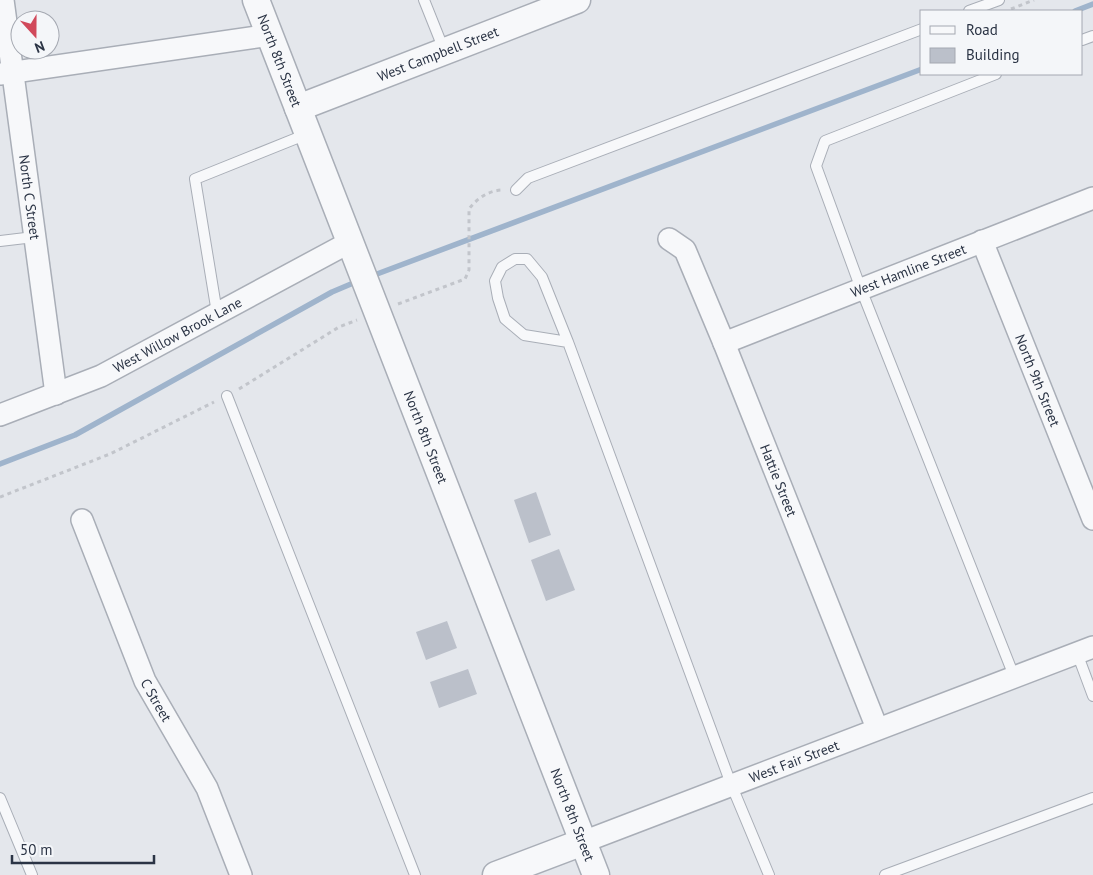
<svg xmlns="http://www.w3.org/2000/svg" width="1093" height="875" font-family="'PT Sans',sans-serif">
<style>
.lines{fill:none;stroke-linecap:round;stroke-linejoin:round}
.stream{stroke:#9fb4cc;stroke-width:5.5}
.building{fill:#bbc0ca}
.service-casing{stroke:#a9aeb7;stroke-width:12}
.minor-casing{stroke:#a9aeb7;stroke-width:24}
.tertiary-casing{stroke:#a9aeb7;stroke-width:29}
.path{stroke:#c2c5cb;stroke-width:3;stroke-dasharray:4 4;stroke-linecap:butt}
.service{stroke:#f7f8fa;stroke-width:10}
.minor{stroke:#f7f8fa;stroke-width:21}
.tertiary{stroke:#f7f8fa;stroke-width:26}
.labels{text-anchor:middle;dominant-baseline:central;stroke-width:4;stroke-linejoin:round;paint-order:stroke}
.street-label{font-size:14px;fill:#2b3445;stroke:#f4f6f9}
</style>
<rect width="100%" height="100%" fill="#e4e7ec"/>
<g class="lines">
<g class="stream">
<path d="M 1075,11 L 1093,4"/>
<path d="M 369,277 L 922,69"/>
<path d="M 0,464 L 75,435 L 332,292 L 358,281"/>
</g>
</g>
<g class="building">
<path d="M 536,492 L 551,535 L 529,543 L 514,500 Z"/>
<path d="M 559,549 L 575,590 L 546,601 L 531,560 Z"/>
<path d="M 447,621 L 457,648 L 426,660 L 416,632 Z"/>
<path d="M 468,669 L 477,694 L 439,708 L 430,682 Z"/>
</g>
<g class="lines">
<g class="service-casing">
<g id="service">
<path d="M 424,0 L 444,50"/>
<path d="M 969,11 L 999,0"/>
<path d="M 1082,40 L 1093,36"/>
<path d="M 996,74 L 825,141 L 816,166 L 861,289 L 1014,676"/>
<path d="M 516,190 L 528,178 L 922,29"/>
<path d="M 0,241 L 34,237"/>
<path d="M 217,313 L 195,179 L 307,134"/>
<path d="M 568,342 L 524,335 L 505,319 L 498,298 L 495,281 L 502,267 L 515,259 L 527,259 L 542,277 L 568,342 L 731,784 L 769,875"/>
<path d="M 227,396 L 415,875"/>
<path d="M 1077,653 L 1093,696"/>
<path d="M 0,798 L 32,875"/>
<path d="M 885,875 L 1093,798"/>
</g>
</g>
<g class="minor-casing">
<g id="minor">
<path id="s1" d="M 3,0 L 56,394"/>
<path d="M 0,74 L 270,35"/>
<path id="s2" d="M 669,239 L 685,250 L 724,343 L 877,728"/>
<path id="s3" d="M 982,241 L 1093,519"/>
<path id="s4" d="M 724,343 L 1093,198"/>
<path id="s5" d="M 0,415 L 101,376 L 350,242"/>
<path id="s6" d="M 82,520 L 145,681 L 207,788 L 241,875"/>
<path id="s7" d="M 583,842 L 1093,647"/>
</g>
</g>
<g class="tertiary-casing">
<g id="tertiary">
<path id="s8" d="M 256,0 L 596,875"/>
<path id="s9" d="M 298,108 L 577,0"/>
<path d="M 496,875 L 583,842"/>
</g>
</g>
<g class="path">
<path d="M 1011,9 L 1034,0"/>
<path d="M 398,304 L 465,279 L 469,270 L 469,209 C 477,198 490,190 503,190"/>
<path d="M 239,389 L 339,327 L 357,320"/>
<path d="M 0,497 L 110,454 L 214,402"/>
</g>
<use href="#service" class="service"/>
<use href="#minor" class="minor"/>
<use href="#tertiary" class="tertiary"/>
</g>
<g class="labels">
<g class="street-label">
<text stroke="none"><textPath href="#s9" startOffset="150">West Campbell Street</textPath></text>
<text stroke="none"><textPath href="#s8" startOffset="65">North 8th Street</textPath></text>
<text stroke="none"><textPath href="#s1" startOffset="199">North C Street</textPath></text>
<text stroke="none"><textPath href="#s4" startOffset="198">West Hamline Street</textPath></text>
<text stroke="none"><textPath href="#s5" startOffset="195">West Willow Brook Lane</textPath></text>
<text stroke="none"><textPath href="#s3" startOffset="150">North 9th Street</textPath></text>
<text stroke="none"><textPath href="#s8" startOffset="469">North 8th Street</textPath></text>
<text stroke="none"><textPath href="#s2" startOffset="268">Hattie Street</textPath></text>
<text stroke="none"><textPath href="#s6" startOffset="195">C Street</textPath></text>
<text stroke="none"><textPath href="#s7" startOffset="226">West Fair Street</textPath></text>
<text stroke="none"><textPath href="#s8" startOffset="874">North 8th Street</textPath></text>
</g>
</g>
<rect x="920" y="10" width="162" height="65" fill="#f4f6f9" stroke="#a4a8b1"/>
<rect x="930" y="26" width="25" height="8" fill="#f7f8fa" stroke="#a4a8b1"/>
<text x="966" y="35" font-size="15" fill="#2b3445">Road</text>
<rect x="930" y="48" width="25" height="15" fill="#bbc0ca" stroke="#a4a8b1"/>
<text x="966" y="60" font-size="15" fill="#2b3445">Building</text>
<g transform="translate(35 35) rotate(159)"><circle r="24" fill="#f4f6f9" stroke="#a4a8b1"/>
<path d="M0-4L9 19L0 12L-9 19Z" fill="#d1495b"/>
<text y="-8" font-size="14" font-weight="bold" text-anchor="middle" fill="#2b3445">N</text>
</g>
<path d="M12 855v8h142v-8" fill="none" stroke="#2b3445" stroke-width="2.5"/>
<text x="20" y="855" font-size="15" fill="#2b3445" stroke="#f4f6f9" stroke-width="4" paint-order="stroke">50 m</text>
</svg>
